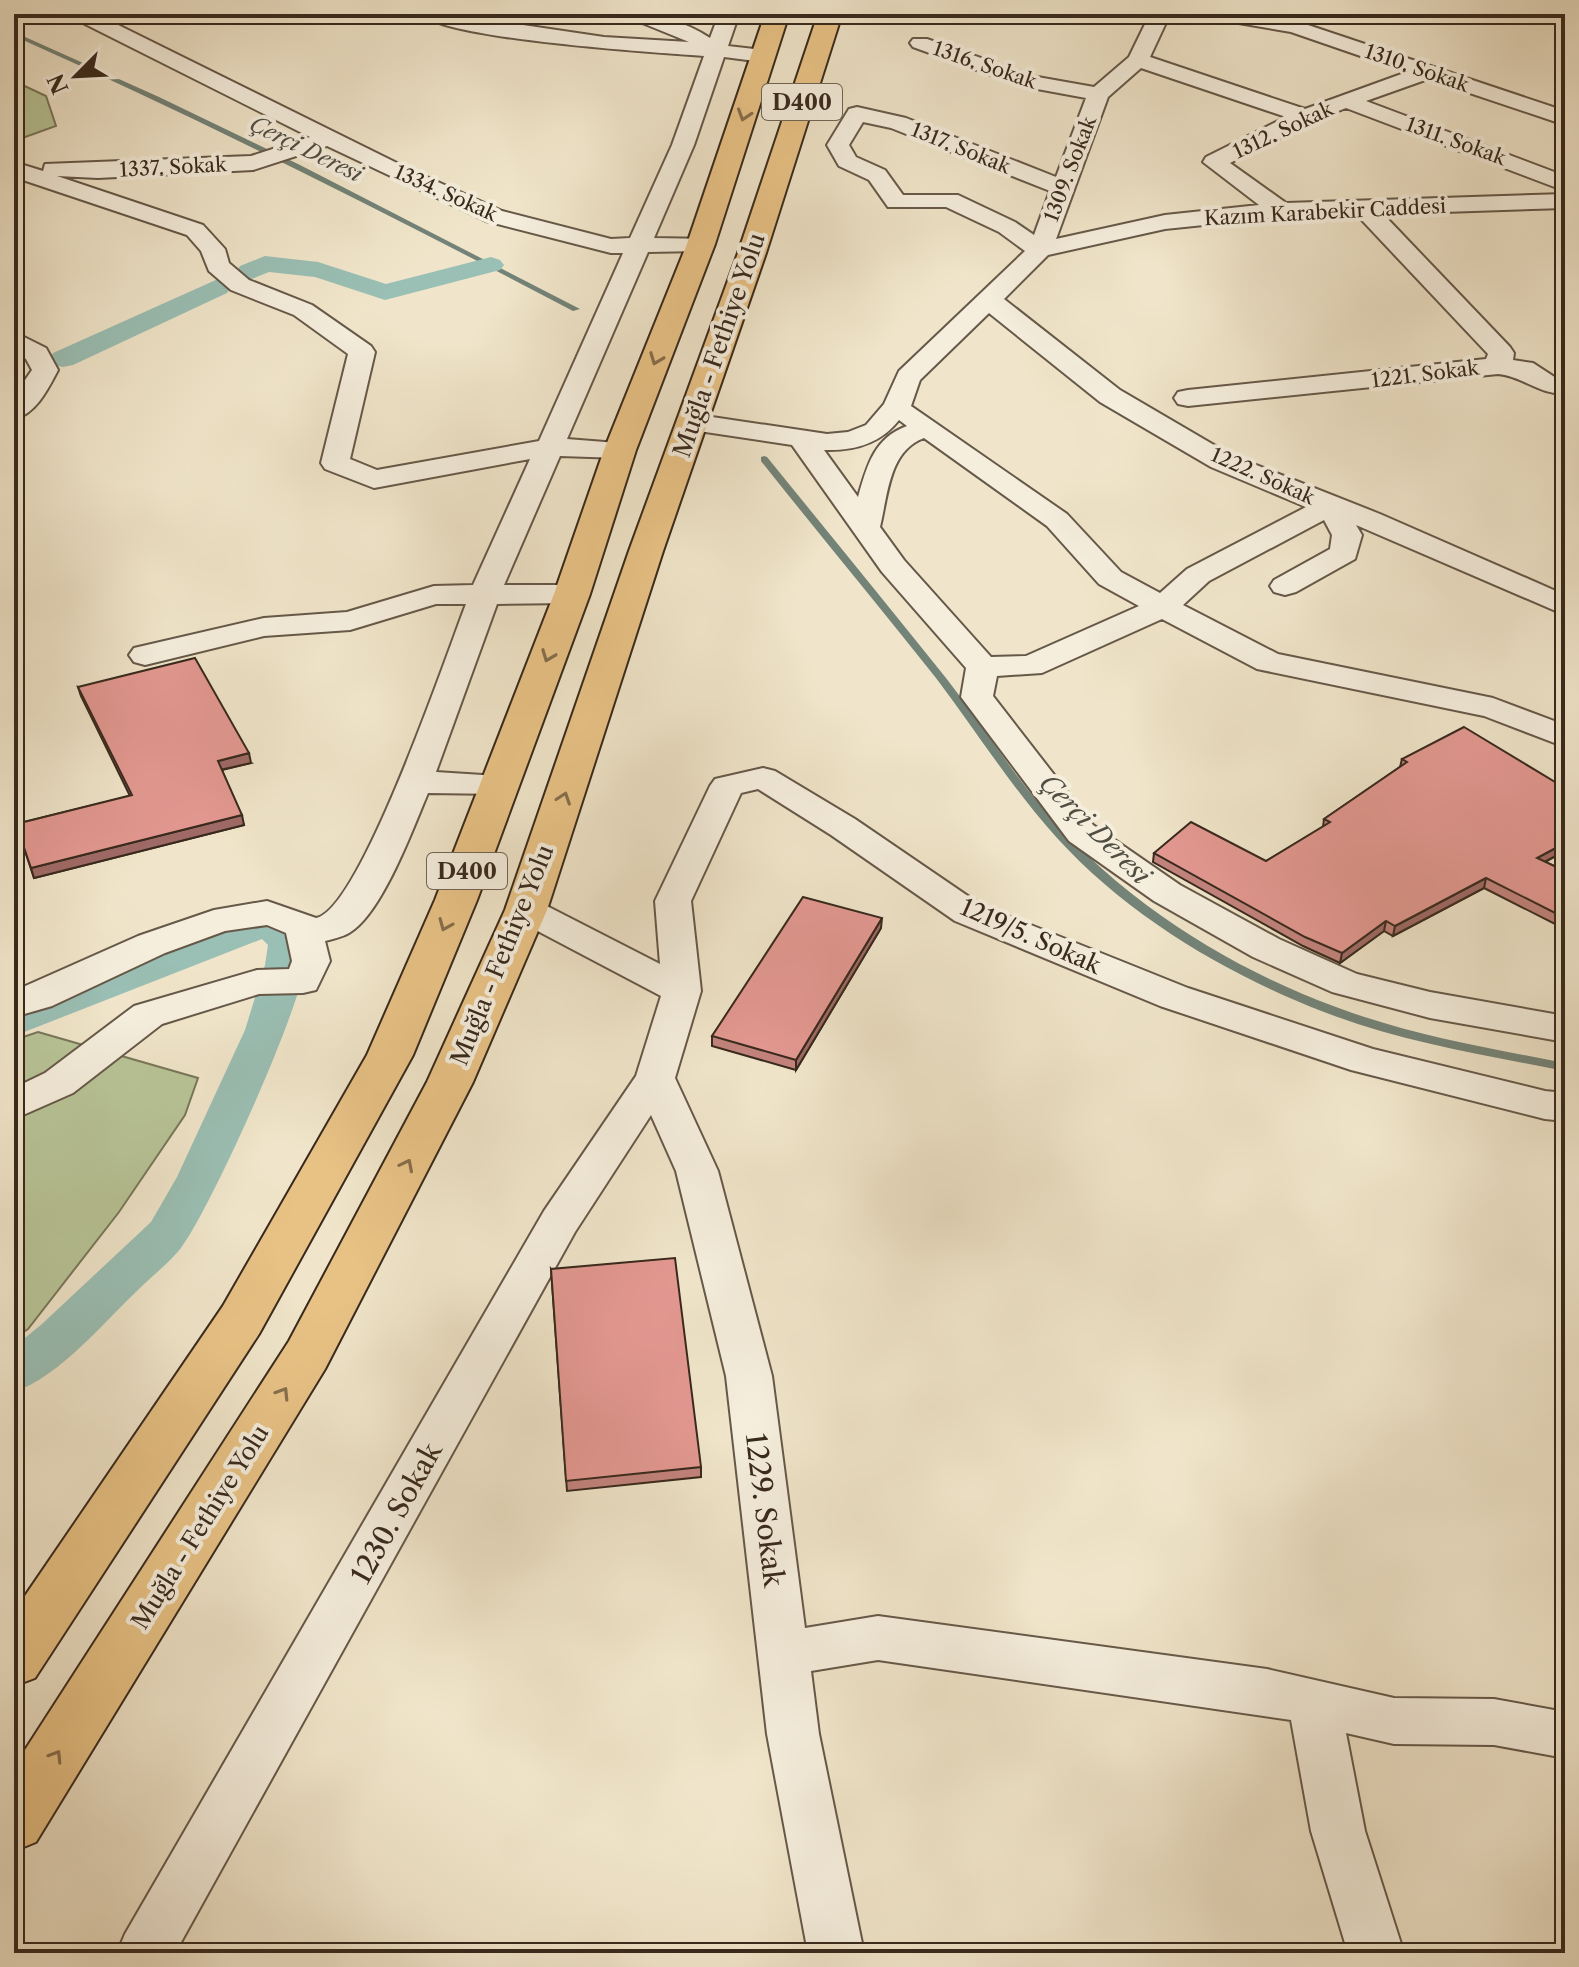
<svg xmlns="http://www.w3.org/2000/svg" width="1579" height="1967" font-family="'Libre Caslon Text',serif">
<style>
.green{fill:#b8c598;stroke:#78775a;stroke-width:2}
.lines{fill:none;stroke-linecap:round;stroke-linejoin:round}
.stream{fill:#738378;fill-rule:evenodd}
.canal{fill:#9abfb4;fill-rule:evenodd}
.minor-casing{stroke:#665848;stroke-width:4}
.major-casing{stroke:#38291d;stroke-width:4}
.highway-casing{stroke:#38291d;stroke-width:4}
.minor{fill:#f5eedd;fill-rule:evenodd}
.major{fill:#e8c285;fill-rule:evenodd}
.highway{fill:#e8c285;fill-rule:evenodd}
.wall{fill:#c3837d;stroke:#38291d;stroke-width:2}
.shaded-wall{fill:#9f6a66;stroke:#38291d;stroke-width:2}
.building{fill:#e39891;stroke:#38291d;stroke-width:2}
.oneway{stroke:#876e4c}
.labels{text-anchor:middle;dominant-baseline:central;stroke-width:8;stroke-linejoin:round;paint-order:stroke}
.far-street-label{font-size:20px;fill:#38291d;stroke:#f5eedd}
.shield{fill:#f5eedd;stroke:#716457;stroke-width:2}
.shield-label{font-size:22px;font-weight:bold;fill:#38291d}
.far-water-label{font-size:22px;font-style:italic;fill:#504e43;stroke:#f5eedd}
.street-label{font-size:24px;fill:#38291d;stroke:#f5eedd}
.water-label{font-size:26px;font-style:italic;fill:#504e43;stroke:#f5eedd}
.near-street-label{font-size:28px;fill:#38291d;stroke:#f5eedd}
</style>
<rect width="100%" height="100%" fill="#f0e5ca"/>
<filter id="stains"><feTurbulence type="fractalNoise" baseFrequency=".0025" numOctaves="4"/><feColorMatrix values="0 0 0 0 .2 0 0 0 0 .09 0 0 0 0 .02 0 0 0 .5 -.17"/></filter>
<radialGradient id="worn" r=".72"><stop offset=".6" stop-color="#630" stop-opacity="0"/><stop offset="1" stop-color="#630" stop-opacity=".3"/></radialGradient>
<g class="green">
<path d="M 14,81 L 46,96 L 56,126 L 14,141 Z"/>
<path d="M 38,1032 L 198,1078 L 185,1115 L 119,1212 L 28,1329 L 14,1338 L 14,1040 Z"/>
</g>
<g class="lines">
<g class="stream">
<path d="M 14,32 L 159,97 L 300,165 L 580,309 L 573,311 C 389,214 204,121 14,36 Z"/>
<path d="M 764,456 L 767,457 C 827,531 887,604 946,678 C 978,719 1006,764 1040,805 C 1116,896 1224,966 1336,1007 C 1410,1035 1488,1048 1565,1063 L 1565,1071 C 1484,1055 1401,1042 1324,1012 C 1226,974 1128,916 1057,838 C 1012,788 976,731 936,678 C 878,605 819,534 761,461 L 761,457 Z"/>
</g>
<g class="canal">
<path d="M 265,256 L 318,262 L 386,284 L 491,257 L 500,260 L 504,265 L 500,270 L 385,300 L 315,277 L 269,272 L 249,280 L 240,278 L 236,272 L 240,266 Z"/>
<path d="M 218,279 L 227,281 L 231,287 L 227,293 L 73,365 L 63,367 L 53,365 L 49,359 L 53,353 Z"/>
<path d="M 258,914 C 275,914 303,921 308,942 C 316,979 210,1209 183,1245 C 172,1261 154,1274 140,1288 C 105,1321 59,1377 14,1392 L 14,1347 L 42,1324 L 151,1222 L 177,1177 L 245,1030 L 265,965 L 268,945 L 262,939 L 14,1036 L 14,1007 Z"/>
</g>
<g class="minor-casing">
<g id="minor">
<path d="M 70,14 L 96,14 L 407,168 L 502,211 L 611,239 L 630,238 L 672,145 L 704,56 C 661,53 443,39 422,14 L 449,14 L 604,37 L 689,42 L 630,18 L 627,14 C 658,14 684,21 710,38 L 719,14 L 739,14 L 728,46 L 763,50 L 773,56 L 763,62 L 724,57 L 694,145 L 654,238 L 710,239 L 713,244 L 710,249 L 701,251 L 648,252 L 567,439 L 630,444 L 634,450 L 630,456 L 620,458 L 560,456 L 504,585 L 572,585 L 583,587 L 587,594 L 583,601 L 572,603 L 497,604 L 436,772 L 512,777 L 517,784 L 512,791 L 500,794 L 428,793 C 413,828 382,914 349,933 C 342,937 333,939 325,941 L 330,961 L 316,990 L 303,993 L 259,994 L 162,1024 L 73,1093 L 14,1119 L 14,1088 L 45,1073 L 134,1006 L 257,970 L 289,969 L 292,961 L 286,933 L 267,925 L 225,931 L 165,953 L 52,1006 L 14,1017 L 14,991 L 138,936 L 214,910 L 267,901 L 316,918 C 360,911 447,653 466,604 L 436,604 L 350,630 L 264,636 L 145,665 L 134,662 L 129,655 L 134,648 L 264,618 L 347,612 L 434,586 L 473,585 L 530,459 L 374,488 L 325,469 L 321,463 L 348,354 L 294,315 L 231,290 L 209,271 L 201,251 L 187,235 L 14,177 L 14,162 L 43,171 L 45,164 L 251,156 L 310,137 L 73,18 ZM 327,146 L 486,221 L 611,253 L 623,253 L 539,441 L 377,470 L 350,459 L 375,352 L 371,346 L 312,305 L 249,280 L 229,263 L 225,249 L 203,225 L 57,176 L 98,178 L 253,170 Z"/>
<path d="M 1150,14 L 1170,14 L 1150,57 L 1305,109 L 1407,72 L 1291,32 L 1221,20 L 1211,14 L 1255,14 L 1302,23 L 1565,111 L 1565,125 L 1428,79 L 1366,101 L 1565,176 L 1565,191 L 1346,108 L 1313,121 L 1230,163 L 1286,203 L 1565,194 L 1565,208 L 1383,214 L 1510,347 L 1514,353 L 1513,360 L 1533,363 L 1556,378 L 1565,378 L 1565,394 C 1537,394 1525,377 1498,374 L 1188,406 L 1178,404 L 1174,398 L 1178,392 L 1188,390 L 1486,359 L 1488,354 L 1357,215 L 1281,217 L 1165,229 L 1048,255 L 1004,299 L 1120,390 L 1231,455 L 1380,514 L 1565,595 L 1565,615 L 1356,525 L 1362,535 L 1355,559 L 1296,592 L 1285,595 L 1274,592 L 1270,586 L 1274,580 L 1330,549 L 1332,535 L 1324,520 L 1209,581 L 1183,605 L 1278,654 L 1493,698 L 1565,725 L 1565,747 L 1484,716 L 1257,669 L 1162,619 L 1042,673 L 997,676 L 993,696 L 1093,825 L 1180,885 L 1279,939 L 1357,974 L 1430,992 L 1565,1016 L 1565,1042 L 1430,1018 L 1332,992 L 1253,957 L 1154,901 L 1069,841 L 961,697 L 966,668 L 882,572 L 792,445 L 692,430 L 682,428 L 678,422 L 682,416 L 692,414 L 827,434 L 848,432 L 866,425 L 884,404 L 899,371 L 1025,251 L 999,232 L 946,207 L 888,207 L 869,180 L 839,166 L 827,145 L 849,109 L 857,107 L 906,118 L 1056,177 L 1086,98 L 1021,86 L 913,47 L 910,43 L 913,39 L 927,39 L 1032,76 L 1094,87 L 1129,57 ZM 1141,68 L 1286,117 L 1206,157 L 1203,162 L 1259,205 L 1165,215 L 1056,239 L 1108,97 ZM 863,122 L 891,128 L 1050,191 L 1034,235 L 1015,222 L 958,195 L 903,195 L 885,170 L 856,157 L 849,145 ZM 989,313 L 1100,402 L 1211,467 L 1306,507 L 1187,569 L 1160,593 L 1121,572 L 1067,514 L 911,406 L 920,380 ZM 899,420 L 907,426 C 874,438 867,466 858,497 L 824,450 C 854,451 880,444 899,420 ZM 924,438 L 1047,526 L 1099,584 L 1139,606 L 1026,656 L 991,657 L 904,560 L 880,527 C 888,494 889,451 924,438 Z"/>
<path d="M 14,332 L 46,348 L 58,370 C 48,389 36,414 14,419 L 14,396 L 32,370 L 26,359 L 14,351 Z"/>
<path d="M 763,768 L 775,771 L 855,819 L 981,905 L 1188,988 L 1373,1049 L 1545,1091 L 1565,1093 L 1565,1121 L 1545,1119 L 1351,1070 L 1160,1006 L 955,921 L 831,835 L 758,789 L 741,793 L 691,901 L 701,991 L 675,1078 L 718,1171 L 772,1376 L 805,1628 L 878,1616 L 1267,1669 L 1394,1698 L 1494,1699 L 1565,1712 L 1565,1758 L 1494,1745 L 1394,1744 L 1346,1733 L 1365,1831 L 1404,1953 L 1348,1953 L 1311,1831 L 1291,1720 L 878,1660 L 811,1671 L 819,1734 L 864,1953 L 808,1953 L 767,1734 L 726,1376 L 676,1171 L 651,1115 L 575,1232 L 175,1953 L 117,1953 L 125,1934 L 544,1211 L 636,1076 L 661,996 L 513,918 L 508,910 L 513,902 L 526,898 L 539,902 L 660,964 L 655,901 L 710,786 L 715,779 Z"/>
</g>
</g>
<g class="major-casing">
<path id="major" d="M 1538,14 L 1565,14 L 1565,26 L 1542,19 Z"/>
</g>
<g class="highway-casing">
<g id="highway">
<path d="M 765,14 L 789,14 L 715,244 L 636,450 L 590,594 L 477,900 L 413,1055 L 259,1334 L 35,1678 L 14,1686 L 14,1612 L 223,1306 L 367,1055 L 435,900 L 554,594 L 604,450 L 687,244 Z"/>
<path d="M 818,14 L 842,14 L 766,253 L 663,551 L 547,910 L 473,1082 L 325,1369 L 36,1842 L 14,1851 L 14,1767 L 289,1341 L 427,1082 L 505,910 L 629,551 L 738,253 Z"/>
</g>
</g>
<use href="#minor" class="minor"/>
<use href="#major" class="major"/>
<use href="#highway" class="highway"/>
</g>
<g class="wall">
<path d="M 78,687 L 251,763 L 222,770 L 244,825 L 34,878 L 16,824 L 130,796 L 81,696 Z"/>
<path d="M 1402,759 L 1565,788 L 1565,851 L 1545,862 L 1565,871 L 1565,929 L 1484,888 L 1393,936 L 1384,931 L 1340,963 L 1303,946 L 1153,862 L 1154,853 L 1266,861 L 1323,827 L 1324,819 L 1400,767 Z"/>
<path d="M 881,928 L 796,1070 L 712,1046 L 712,1036 Z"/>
<path d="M 551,1269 L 701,1467 L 701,1477 L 567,1491 Z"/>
</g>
<g class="shaded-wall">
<path d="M 249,753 L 251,763 L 220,770 L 218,761 Z"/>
<path d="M 242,815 L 244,825 L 34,878 L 31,868 Z"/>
<path d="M 1565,843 L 1565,851 L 1535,867 L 1537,858 Z"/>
<path d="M 1486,878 L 1484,888 L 1393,936 L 1395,926 Z"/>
<path d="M 882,918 L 881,928 L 796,1070 L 796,1060 Z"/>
<path d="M 1386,921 L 1384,931 L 1340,963 L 1342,953 Z"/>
</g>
<g class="building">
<path d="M 195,658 L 249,753 L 218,761 L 242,815 L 31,868 L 16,824 L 132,795 L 78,687 Z"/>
<path d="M 1464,727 L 1565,788 L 1565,843 L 1537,858 L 1565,871 L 1565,918 L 1486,878 L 1395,926 L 1386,921 L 1342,953 L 1305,937 L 1154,853 L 1191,822 L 1266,861 L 1330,822 L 1324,819 L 1407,762 L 1402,759 Z"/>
<path d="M 803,897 L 882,918 L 796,1060 L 712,1036 Z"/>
<path d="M 675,1258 L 701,1467 L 566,1481 L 551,1269 Z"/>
</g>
<defs><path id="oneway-chevron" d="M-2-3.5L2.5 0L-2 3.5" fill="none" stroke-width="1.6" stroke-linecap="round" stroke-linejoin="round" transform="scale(2)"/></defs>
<g class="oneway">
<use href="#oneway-chevron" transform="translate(744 115) rotate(108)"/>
<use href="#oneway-chevron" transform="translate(656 359) rotate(111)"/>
<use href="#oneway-chevron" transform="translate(548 656) rotate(111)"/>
<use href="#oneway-chevron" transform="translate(564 798) rotate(-71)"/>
<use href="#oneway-chevron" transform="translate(445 925) rotate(113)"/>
<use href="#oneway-chevron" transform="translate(407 1165) rotate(-63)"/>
<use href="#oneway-chevron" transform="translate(283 1393) rotate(-58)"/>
<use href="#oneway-chevron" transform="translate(56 1756) rotate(-58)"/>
</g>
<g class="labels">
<g class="far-street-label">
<text transform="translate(985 65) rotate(19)">1316. Sokak</text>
<text transform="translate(1417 68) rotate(19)">1310. Sokak</text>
<text transform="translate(1283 130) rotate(-25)">1312. Sokak</text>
<text transform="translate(1456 141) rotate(20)">1311. Sokak</text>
<text transform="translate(961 148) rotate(22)">1317. Sokak</text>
<text transform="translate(173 167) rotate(-3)">1337. Sokak</text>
<text transform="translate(1070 169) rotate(-69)">1309. Sokak</text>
<text transform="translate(446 193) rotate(24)">1334. Sokak</text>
<text transform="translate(1325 212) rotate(-3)">Kazım Karabekir Caddesi</text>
<text transform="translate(1425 374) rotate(-7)">1221. Sokak</text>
<text transform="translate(1263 476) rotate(24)">1222. Sokak</text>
</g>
<g class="shield">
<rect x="762" y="84" width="80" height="36" rx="6"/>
<rect x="427" y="853" width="80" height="36" rx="6"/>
</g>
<g class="shield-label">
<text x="802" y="102">D400</text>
<text x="467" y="871">D400</text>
</g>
<g class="far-water-label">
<text transform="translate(306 149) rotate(26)">Çerçi Deresi</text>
</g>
<g class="street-label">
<text transform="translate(719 345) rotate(-71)">Muğla - Fethiye Yolu</text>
<text transform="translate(1031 936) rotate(24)">1219/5. Sokak</text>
<text transform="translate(502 955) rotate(-68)">Muğla - Fethiye Yolu</text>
<text transform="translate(200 1527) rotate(-58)">Muğla - Fethiye Yolu</text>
</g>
<g class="water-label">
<text transform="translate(1095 829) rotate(45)">Çerçi Deresi</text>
</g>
<g class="near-street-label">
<text transform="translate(765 1510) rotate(83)">1229. Sokak</text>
<text transform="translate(396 1513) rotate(-61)">1230. Sokak</text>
</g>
</g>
<rect width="1579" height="1967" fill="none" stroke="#f0e5ca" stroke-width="48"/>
<rect x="16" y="16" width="1547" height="1935" fill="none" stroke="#38291d" stroke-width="4"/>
<rect x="24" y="24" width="1531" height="1919" fill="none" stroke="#38291d" stroke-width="2"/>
<g transform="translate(76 76) rotate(246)" stroke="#f5eedd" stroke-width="6" paint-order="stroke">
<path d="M0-6L14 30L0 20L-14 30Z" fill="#38291d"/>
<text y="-12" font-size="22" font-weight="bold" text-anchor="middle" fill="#38291d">N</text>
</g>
<rect width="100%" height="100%" filter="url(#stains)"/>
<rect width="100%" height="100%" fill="url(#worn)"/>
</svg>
